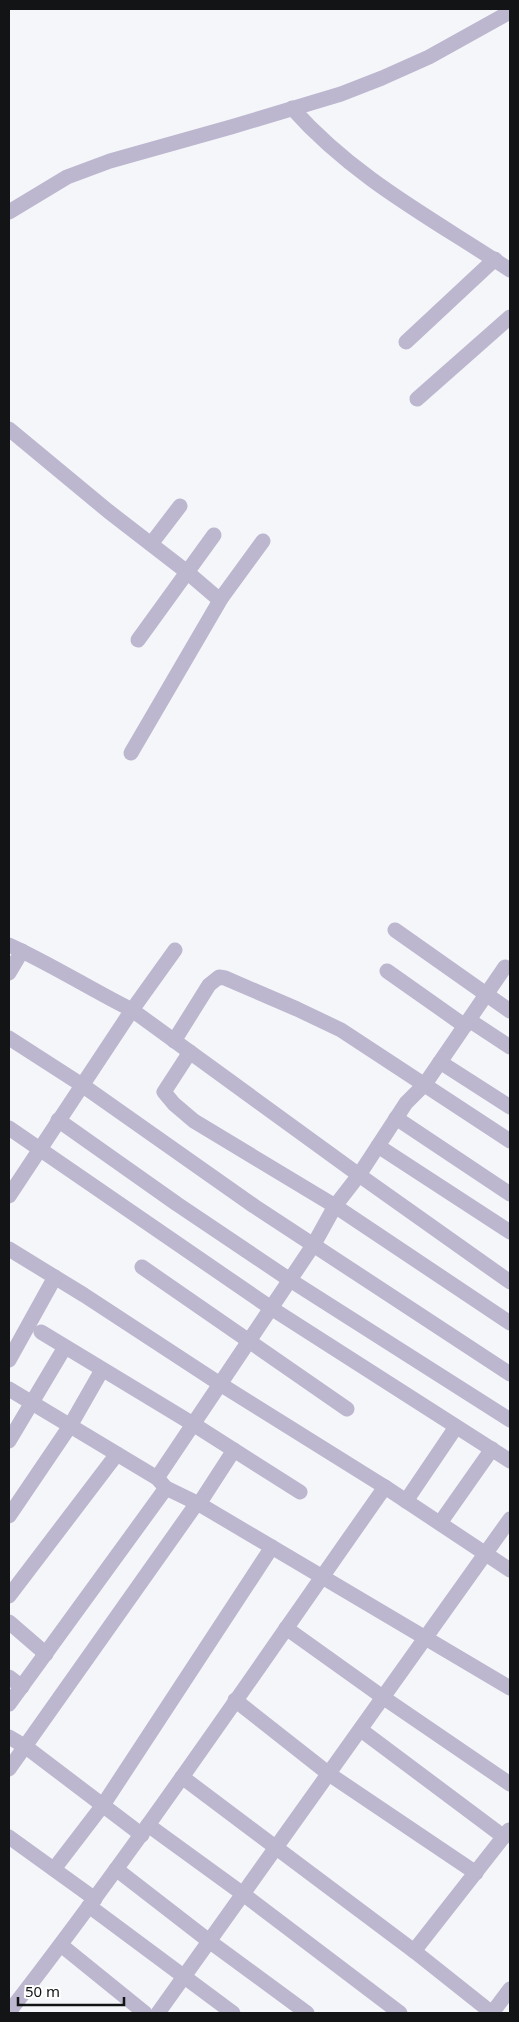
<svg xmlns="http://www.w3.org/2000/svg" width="519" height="2022" font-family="'Noto Sans',sans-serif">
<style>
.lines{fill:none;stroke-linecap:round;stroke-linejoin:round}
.minor{stroke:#bcb6cf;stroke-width:15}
</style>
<rect width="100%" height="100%" fill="#f4f6f9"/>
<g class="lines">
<g class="minor">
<path d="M 292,108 C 355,179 433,219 510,270"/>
<path d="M 9,212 L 67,177 L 110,161 L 231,127 L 341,94 L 382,78 L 429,57 L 510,12"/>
<path d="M 406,342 L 495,259"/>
<path d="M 417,399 L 510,317"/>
<path d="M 9,429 L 108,511 L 187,572 L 215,596 L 222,597 L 225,593 L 263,541"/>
<path d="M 151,544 L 180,506"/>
<path d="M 138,640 L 214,535"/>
<path d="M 131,753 L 222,597"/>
<path d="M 395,930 L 510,1011"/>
<path d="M 9,945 C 51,964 90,989 132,1010 L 9,1196"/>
<path d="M 175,950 L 132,1010 L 359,1175 L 510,1282"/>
<path d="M 387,971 L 465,1026"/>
<path d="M 9,973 L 22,951"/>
<path d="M 469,1020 L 510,1047"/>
<path d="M 9,1038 L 82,1085 L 254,1206 L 510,1374"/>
<path d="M 174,1041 L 209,985 L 219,977 L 225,978 L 297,1009 L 341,1030 L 510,1141"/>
<path d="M 190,1052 L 164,1092 L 174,1104 L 194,1121 L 335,1206 L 510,1323"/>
<path d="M 440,1062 L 510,1107"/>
<path d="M 396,1118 L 510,1194"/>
<path d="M 58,1120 L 177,1204 L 290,1280 L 510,1420"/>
<path d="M 9,1128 L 271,1308 L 510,1461"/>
<path d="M 378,1146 L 510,1232"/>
<path d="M 9,1249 L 84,1295 L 220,1384 L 385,1487 L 510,1570"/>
<path d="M 142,1267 L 347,1409"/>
<path d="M 41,1332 L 193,1424 L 300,1492"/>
<path d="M 9,1360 L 55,1277"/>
<path d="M 9,1389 L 157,1478 L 166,1488 L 199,1504 L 510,1688"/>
<path d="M 9,1441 L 65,1347"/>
<path d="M 157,1478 L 314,1244 L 335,1206 L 359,1175 L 406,1103 L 425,1084 L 505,967"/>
<path d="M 406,1501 L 456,1427"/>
<path d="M 199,1504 L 234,1450"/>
<path d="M 9,1516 L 70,1426 L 102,1370"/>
<path d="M 440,1523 L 492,1449"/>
<path d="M 9,1596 L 117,1454"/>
<path d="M 9,1622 L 46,1654"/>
<path d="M 286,1628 L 384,1698 L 510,1784"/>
<path d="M 9,1677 L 22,1687"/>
<path d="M 235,1700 L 329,1774 L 476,1873"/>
<path d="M 9,1704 L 166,1488"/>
<path d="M 361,1730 L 504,1837"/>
<path d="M 9,1737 L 26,1747 L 142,1835"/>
<path d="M 9,1769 L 197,1503"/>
<path d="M 182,1777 L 414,1951 L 492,2013"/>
<path d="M 148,1825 L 243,1894 L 400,2013"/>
<path d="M 9,1837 L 95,1899"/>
<path d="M 54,1869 L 103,1805 L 272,1547"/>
<path d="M 116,1869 L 209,1941 L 307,2013"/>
<path d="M 89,1906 L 233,2013"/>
<path d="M 61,1945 L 145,2013"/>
<path d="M 414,1951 L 509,1830"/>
<path d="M 9,2012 C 141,1842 261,1663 385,1487"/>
<path d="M 158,2013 L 510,1519"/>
<path d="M 492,2013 L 510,1989"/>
</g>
</g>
<rect width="519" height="2022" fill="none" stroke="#131415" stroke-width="20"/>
<path d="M18 1997v8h106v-8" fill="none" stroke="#131415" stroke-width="2.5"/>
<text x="25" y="1997" font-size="15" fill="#131415" stroke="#ffffff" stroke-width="4" paint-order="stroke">50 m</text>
</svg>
